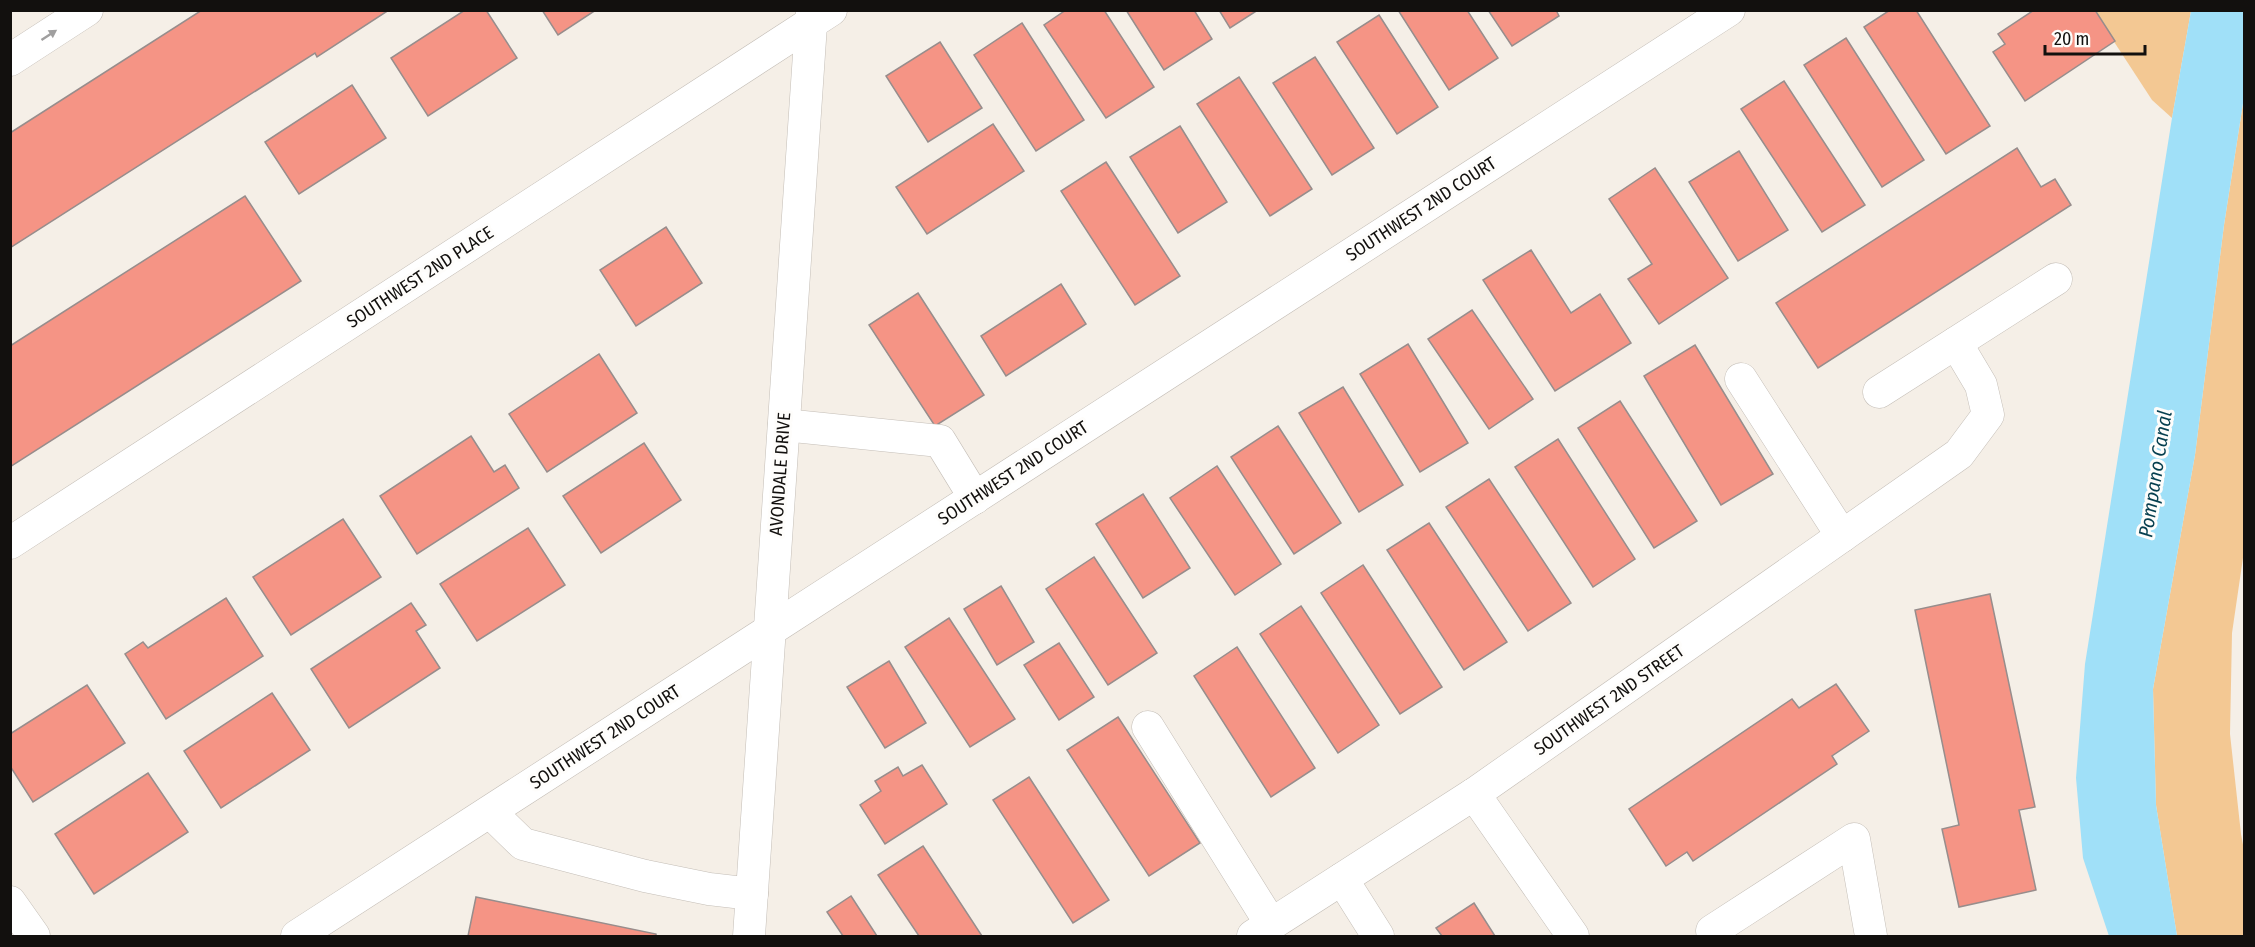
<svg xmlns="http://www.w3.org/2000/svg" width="2255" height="947" font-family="'Fira Sans Condensed',sans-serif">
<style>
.green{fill:#f3c893}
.water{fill:#a0e0f8}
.building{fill:#f59485;stroke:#978d8c;stroke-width:1.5}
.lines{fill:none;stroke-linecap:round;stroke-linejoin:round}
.minor-casing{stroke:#c4beb7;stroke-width:33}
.minor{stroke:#fff;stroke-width:32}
.oneway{fill:#a09f9f}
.labels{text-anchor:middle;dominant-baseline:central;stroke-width:6;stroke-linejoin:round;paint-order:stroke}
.street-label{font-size:18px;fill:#12100e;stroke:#fefdfb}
.water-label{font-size:20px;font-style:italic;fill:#063f4f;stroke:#fefdfb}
</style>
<rect width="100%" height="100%" fill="#f5efe7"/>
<g class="green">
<path d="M 2094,11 L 2191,11 L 2172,118 L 2152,100 Z"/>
<path d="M 2244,97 L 2244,551 L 2232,633 L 2230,734 L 2241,834 L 2244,850 L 2244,936 L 2177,936 L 2156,805 L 2153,689 L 2195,455 L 2224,225 Z"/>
</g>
<path class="water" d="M 2191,11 L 2244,11 L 2244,97 L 2224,225 L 2195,455 L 2153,689 L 2156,805 L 2177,936 L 2109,936 L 2083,858 L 2076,778 L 2085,664 L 2172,118 Z"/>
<g class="building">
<path d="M 202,10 L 389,10 L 317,57 L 315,53 L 10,248 L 10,133 Z"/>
<path d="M 465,10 L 486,10 L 517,58 L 428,116 L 391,58 Z"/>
<path d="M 542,10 L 596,10 L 558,35 Z"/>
<path d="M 1066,10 L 1104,10 L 1154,87 L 1106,118 L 1044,25 Z"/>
<path d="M 1126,10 L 1194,10 L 1212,39 L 1164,70 Z"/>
<path d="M 1219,10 L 1258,10 L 1230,28 Z"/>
<path d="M 1398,10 L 1467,10 L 1498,58 L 1449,90 Z"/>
<path d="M 1488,10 L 1556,10 L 1559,16 L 1512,46 Z"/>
<path d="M 1890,10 L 1916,10 L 1990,126 L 1946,154 L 1864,27 Z"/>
<path d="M 2034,10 L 2095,10 L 2115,41 L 2025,101 L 1993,52 L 2005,44 L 1998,34 Z"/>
<path d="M 1379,15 L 1438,107 L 1397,134 L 1337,42 Z"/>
<path d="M 1022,23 L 1084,120 L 1036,151 L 974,55 Z"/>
<path d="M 1846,38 L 1924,160 L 1882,187 L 1804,65 Z"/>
<path d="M 940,42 L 982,108 L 928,142 L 886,76 Z"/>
<path d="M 1315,57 L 1374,148 L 1332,175 L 1273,83 Z"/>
<path d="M 1239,77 L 1312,189 L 1270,216 L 1197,104 Z"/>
<path d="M 1784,81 L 1865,205 L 1822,232 L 1741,109 Z"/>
<path d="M 352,85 L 386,138 L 299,194 L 265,142 Z"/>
<path d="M 993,124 L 1024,171 L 927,234 L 896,187 Z"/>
<path d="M 1180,126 L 1227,202 L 1178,233 L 1130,157 Z"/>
<path d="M 2017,148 L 2041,187 L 2055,179 L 2071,205 L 1818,368 L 1776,303 Z"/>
<path d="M 1739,151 L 1788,230 L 1738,261 L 1689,182 Z"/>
<path d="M 1106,162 L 1180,276 L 1135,305 L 1061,191 Z"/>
<path d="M 1655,168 L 1728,278 L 1659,324 L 1628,279 L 1652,264 L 1609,199 Z"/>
<path d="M 245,196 L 301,281 L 10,467 L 10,346 Z"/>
<path d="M 666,227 L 702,283 L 636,326 L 600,270 Z"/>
<path d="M 1531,250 L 1571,313 L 1600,294 L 1631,343 L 1555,391 L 1483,280 Z"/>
<path d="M 1061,284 L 1086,324 L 1006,376 L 981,336 Z"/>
<path d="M 918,293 L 984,395 L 935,426 L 869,325 Z"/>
<path d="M 1472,310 L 1533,399 L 1489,429 L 1428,339 Z"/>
<path d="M 1408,344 L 1468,443 L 1420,472 L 1360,374 Z"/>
<path d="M 1695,345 L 1773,474 L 1721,505 L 1644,376 Z"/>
<path d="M 599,354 L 637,413 L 547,472 L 509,414 Z"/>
<path d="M 1343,387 L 1403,485 L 1359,512 L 1299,413 Z"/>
<path d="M 1620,401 L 1697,521 L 1654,548 L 1578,428 Z"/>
<path d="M 1278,426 L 1341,523 L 1294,554 L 1231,457 Z"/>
<path d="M 471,436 L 494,472 L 505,465 L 519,488 L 417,554 L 380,496 Z"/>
<path d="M 1558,439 L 1635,559 L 1593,587 L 1515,467 Z"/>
<path d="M 644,443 L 681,500 L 601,553 L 563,496 Z"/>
<path d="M 1217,466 L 1281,564 L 1235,595 L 1170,498 Z"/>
<path d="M 1489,479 L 1571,603 L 1528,631 L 1446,507 Z"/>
<path d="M 1143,494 L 1190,568 L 1143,598 L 1096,524 Z"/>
<path d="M 343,519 L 381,577 L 291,635 L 253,577 Z"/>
<path d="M 1429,523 L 1507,642 L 1464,670 L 1387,550 Z"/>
<path d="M 528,528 L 565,585 L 477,641 L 440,584 Z"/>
<path d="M 1094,557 L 1157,653 L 1108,685 L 1046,589 Z"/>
<path d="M 1363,565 L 1442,687 L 1400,714 L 1321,593 Z"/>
<path d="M 1001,586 L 1034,642 L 997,665 L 964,609 Z"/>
<path d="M 1990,594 L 2035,807 L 2019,810 L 2036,890 L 1959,907 L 1942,829 L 1959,825 L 1915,610 Z"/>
<path d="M 226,598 L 263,656 L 166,719 L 125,654 L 143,642 L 148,648 Z"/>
<path d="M 411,603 L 426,625 L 416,631 L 440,668 L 349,728 L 311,669 Z"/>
<path d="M 1301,606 L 1379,725 L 1338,753 L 1260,634 Z"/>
<path d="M 949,618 L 1015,719 L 970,747 L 905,647 Z"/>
<path d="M 1059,643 L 1094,697 L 1059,720 L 1024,665 Z"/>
<path d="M 1237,647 L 1315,768 L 1271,797 L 1194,676 Z"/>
<path d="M 889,661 L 926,723 L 885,748 L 847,687 Z"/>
<path d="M 1836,684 L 1869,731 L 1832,756 L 1837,764 L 1693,861 L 1687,852 L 1666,866 L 1629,809 L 1792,699 L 1799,708 Z"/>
<path d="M 87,685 L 125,743 L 33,802 L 10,766 L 10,734 Z"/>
<path d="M 272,693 L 310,750 L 221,808 L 184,751 Z"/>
<path d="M 1118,717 L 1200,843 L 1149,876 L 1067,750 Z"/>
<path d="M 922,765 L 947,804 L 885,844 L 860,805 L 881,791 L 875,781 L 898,767 L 903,776 Z"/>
<path d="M 148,773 L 188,832 L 94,894 L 55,834 Z"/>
<path d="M 1029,777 L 1109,900 L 1073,923 L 993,800 Z"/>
<path d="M 923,846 L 982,936 L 919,936 L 878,875 Z"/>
<path d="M 851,896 L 877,936 L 843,936 L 827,912 Z"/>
<path d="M 476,897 L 656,934 L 656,936 L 468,936 Z"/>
<path d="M 1474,903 L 1495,936 L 1442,936 L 1436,928 Z"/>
</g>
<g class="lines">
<g class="minor-casing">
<g id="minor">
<path d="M 10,60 L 87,10"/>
<path d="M 1741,379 L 1842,536"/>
<path d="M 1879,392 L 2056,279"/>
<path d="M 784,425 L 940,441 L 975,498"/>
<path d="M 10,543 L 831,10"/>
<path d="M 1148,727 L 1271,924"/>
<path d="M 1474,794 L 1573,936"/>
<path d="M 490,812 L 523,844 L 645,876 L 709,889 L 752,894"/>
<path d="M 1342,879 L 1378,936"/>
<path d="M 10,902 L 34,936"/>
<path d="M 297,936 L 1729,10"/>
<path d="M 749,936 L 812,10"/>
<path d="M 1253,936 L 1474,794 L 1959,454 L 1988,415 L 1981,385 L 1956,343"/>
<path d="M 1715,936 L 1712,931 L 1854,839 L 1871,936"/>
</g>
</g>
<use href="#minor" class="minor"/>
</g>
<defs><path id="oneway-solid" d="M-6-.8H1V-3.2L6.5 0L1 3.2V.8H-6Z" transform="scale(1.5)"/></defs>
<use class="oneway" href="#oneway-solid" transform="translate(49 35) rotate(-33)"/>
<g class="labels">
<g class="street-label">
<text transform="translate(1421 209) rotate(-33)">SOUTHWEST 2ND COURT</text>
<text transform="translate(420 277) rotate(-33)">SOUTHWEST 2ND PLACE</text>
<text transform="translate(1013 473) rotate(-33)">SOUTHWEST 2ND COURT</text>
<text transform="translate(780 474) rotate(-86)">AVONDALE DRIVE</text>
<text transform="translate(1609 700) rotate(-35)">SOUTHWEST 2ND STREET</text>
<text transform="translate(605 737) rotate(-33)">SOUTHWEST 2ND COURT</text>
</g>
<g class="water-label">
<text transform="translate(2155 474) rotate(-81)">Pompano Canal</text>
</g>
</g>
<rect width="2255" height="947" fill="none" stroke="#12100e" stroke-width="24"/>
<path d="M2045 45v9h100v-9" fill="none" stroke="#12100e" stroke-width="3"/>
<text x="2054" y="45" font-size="18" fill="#12100e" stroke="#fefdfb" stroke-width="4.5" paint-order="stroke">20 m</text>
</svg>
